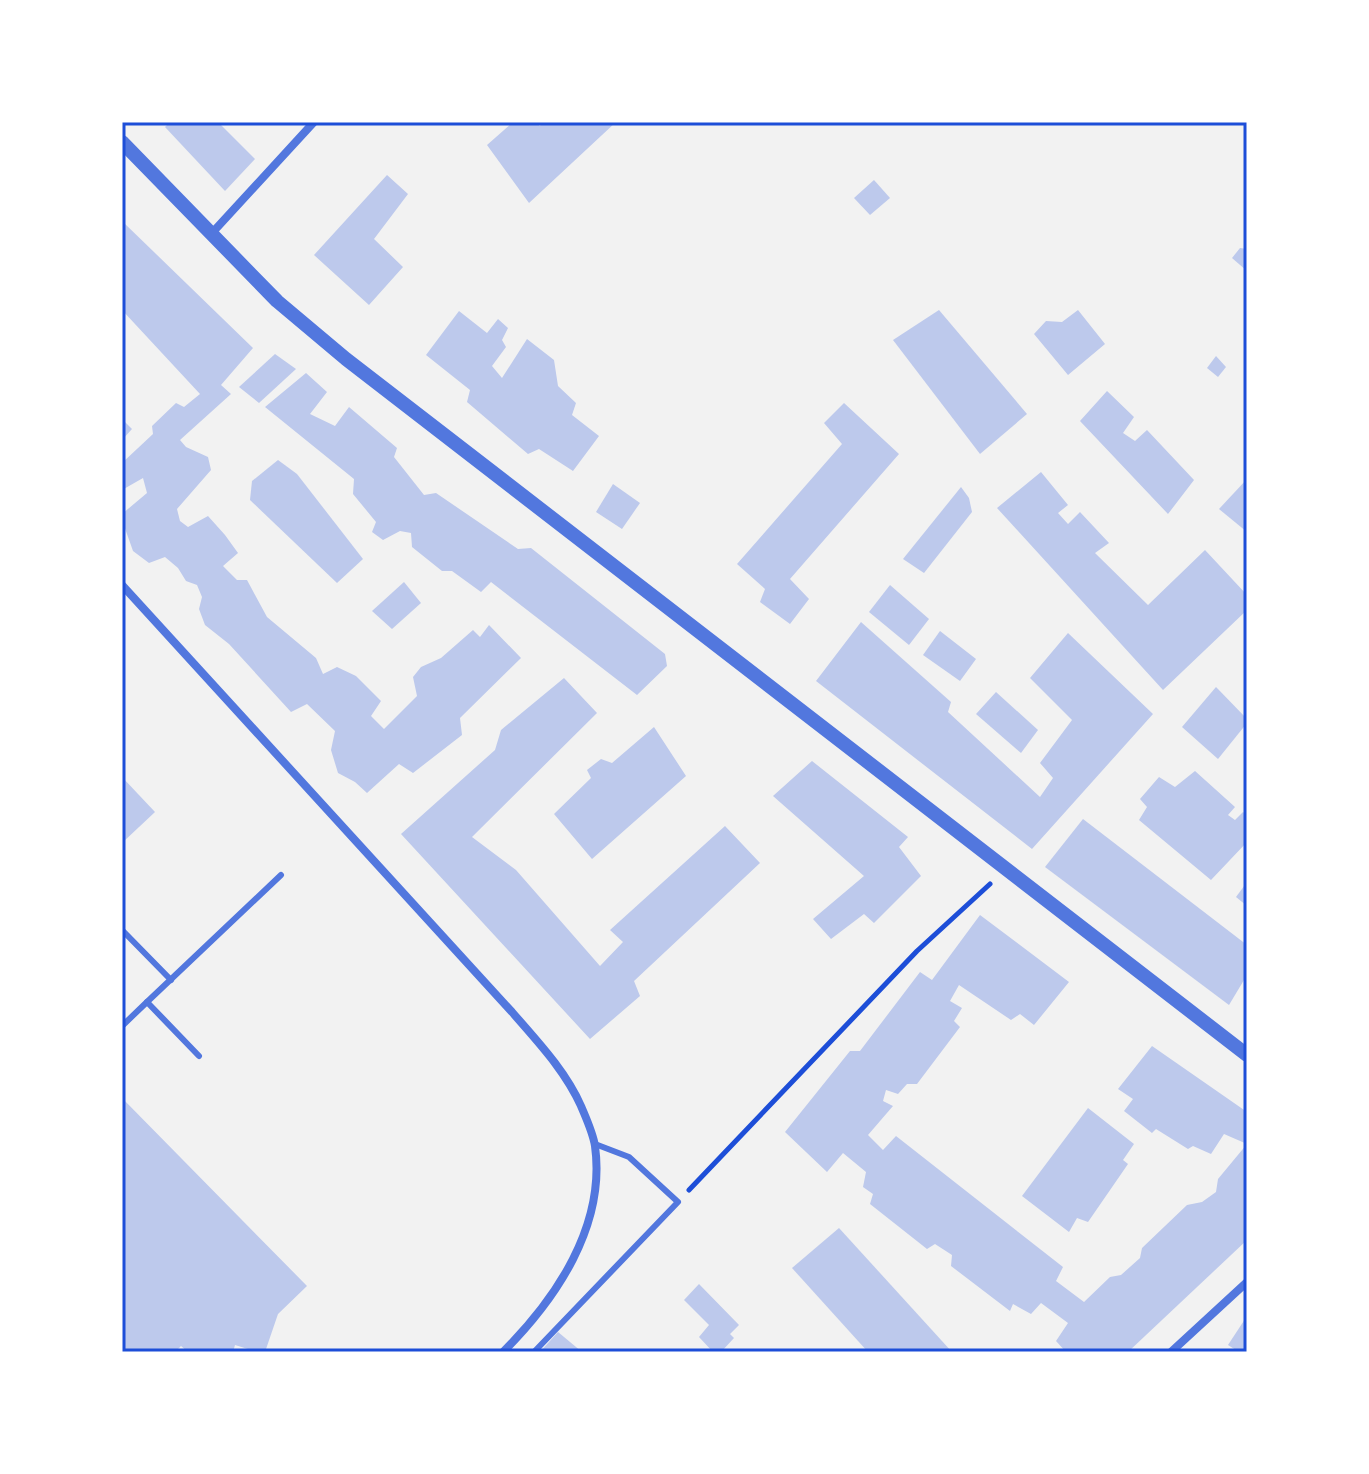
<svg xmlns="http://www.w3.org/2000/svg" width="1369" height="1474" font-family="'Fira Sans Condensed',sans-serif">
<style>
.building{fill:#bdc9ec}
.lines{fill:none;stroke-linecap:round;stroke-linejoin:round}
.path{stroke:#1d4ed8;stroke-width:5}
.service{stroke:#5277de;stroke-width:6}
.minor{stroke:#5277de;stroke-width:8}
.tertiary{stroke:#5277de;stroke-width:14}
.neatline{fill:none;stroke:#1d4ed8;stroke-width:3}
</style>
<rect width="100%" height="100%" fill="#f2f2f2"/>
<g class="building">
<path d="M 170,122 L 218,122 L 255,159 L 225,191 L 165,127 Z"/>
<path d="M 513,122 L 535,122 L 540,126 L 542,122 L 616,122 L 529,203 L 487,145 Z"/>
<path d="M 387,175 L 408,194 L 374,239 L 403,267 L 369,305 L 314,255 Z"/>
<path d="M 874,180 L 890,198 L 870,215 L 854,198 Z"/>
<path d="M 122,221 L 253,348 L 221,385 L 231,394 L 180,440 L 186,447 L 208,457 L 211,470 L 177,509 L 180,521 L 188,527 L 208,516 L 225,535 L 238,553 L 223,566 L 237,580 L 247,580 L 267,617 L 316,658 L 323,674 L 337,667 L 356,676 L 381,701 L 371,716 L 384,729 L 417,696 L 413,677 L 421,667 L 441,658 L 473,630 L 480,637 L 489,625 L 521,658 L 460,718 L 462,735 L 413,773 L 399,764 L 367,793 L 355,782 L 338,773 L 331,750 L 335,731 L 307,704 L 291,712 L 229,644 L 205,625 L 199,609 L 202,597 L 197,585 L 186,581 L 178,568 L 165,557 L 149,563 L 133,551 L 122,520 L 122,514 L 147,493 L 143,478 L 122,490 L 122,463 L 153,434 L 152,426 L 176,403 L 184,407 L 200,394 L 122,310 Z"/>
<path d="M 1240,248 L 1247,249 L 1247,271 L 1232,258 Z"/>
<path d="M 939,310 L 1027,414 L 980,454 L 893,340 Z"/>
<path d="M 1078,310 L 1105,344 L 1068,375 L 1034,334 L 1046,321 L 1062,322 Z"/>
<path d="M 459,311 L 487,333 L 498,319 L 508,328 L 502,340 L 506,347 L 492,366 L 502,378 L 527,339 L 554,360 L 558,386 L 576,403 L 572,415 L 599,436 L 573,471 L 539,449 L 528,454 L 467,402 L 470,390 L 426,355 Z"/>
<path d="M 275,354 L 296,369 L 259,403 L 239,387 Z"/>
<path d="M 1216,356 L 1226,367 L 1218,377 L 1207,368 Z"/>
<path d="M 306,373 L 327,392 L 310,414 L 335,426 L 349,407 L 397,448 L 394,457 L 424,495 L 436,493 L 518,549 L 531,548 L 665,654 L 667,666 L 637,695 L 491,582 L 481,592 L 452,571 L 442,571 L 412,547 L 411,533 L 400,531 L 383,540 L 372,532 L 376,522 L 353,494 L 354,479 L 265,407 Z"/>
<path d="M 1107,391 L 1134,417 L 1123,433 L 1135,441 L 1147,430 L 1194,480 L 1168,514 L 1080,421 Z"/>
<path d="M 844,403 L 899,454 L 790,579 L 809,599 L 790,624 L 760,602 L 765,589 L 737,564 L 842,444 L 824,423 Z"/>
<path d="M 122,419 L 132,429 L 122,440 Z"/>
<path d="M 278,460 L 297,474 L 363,559 L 337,583 L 250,500 L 252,481 Z"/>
<path d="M 1041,472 L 1068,505 L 1058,513 L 1068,524 L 1080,512 L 1109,543 L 1095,553 L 1148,605 L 1205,550 L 1247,595 L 1247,610 L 1163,690 L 997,508 Z"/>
<path d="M 1247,479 L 1247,532 L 1219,509 Z"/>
<path d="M 613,484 L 640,503 L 622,529 L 596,512 Z"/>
<path d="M 961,487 L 969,498 L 972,512 L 924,573 L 903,559 Z"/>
<path d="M 404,582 L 421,603 L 392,629 L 372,611 Z"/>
<path d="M 890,585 L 929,619 L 909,645 L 869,612 Z"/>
<path d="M 861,622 L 951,702 L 948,712 L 1040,797 L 1053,778 L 1040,763 L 1072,720 L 1030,678 L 1068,633 L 1153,714 L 1032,849 L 816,681 Z"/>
<path d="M 940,631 L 976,659 L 960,681 L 923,655 Z"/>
<path d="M 564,678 L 597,713 L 472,837 L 516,870 L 600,966 L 623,942 L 610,930 L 725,826 L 760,863 L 634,981 L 640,996 L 590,1039 L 401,834 L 495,750 L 501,730 Z"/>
<path d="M 1216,687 L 1247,719 L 1247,723 L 1218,759 L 1182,727 Z"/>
<path d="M 996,692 L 1038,730 L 1021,753 L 976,714 Z"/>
<path d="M 654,727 L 686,776 L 592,859 L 554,814 L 591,778 L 587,770 L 601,759 L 612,763 Z"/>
<path d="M 812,761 L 908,837 L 899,847 L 921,876 L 874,923 L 864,914 L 831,939 L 813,919 L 864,876 L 773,796 Z"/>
<path d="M 1195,771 L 1235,807 L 1228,815 L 1235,820 L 1243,812 L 1247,815 L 1247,842 L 1211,880 L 1139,820 L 1147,807 L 1140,799 L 1159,777 L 1175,787 Z"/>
<path d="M 122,777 L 155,812 L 122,843 Z"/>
<path d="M 1083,819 L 1247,945 L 1247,975 L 1229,1005 L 1045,867 Z"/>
<path d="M 1247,882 L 1247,906 L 1236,897 Z"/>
<path d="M 980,915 L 1069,982 L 1034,1025 L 1020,1014 L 1011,1020 L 959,985 L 950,1001 L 962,1008 L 954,1021 L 960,1027 L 917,1084 L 907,1084 L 898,1094 L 886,1090 L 883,1101 L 893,1106 L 868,1135 L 883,1150 L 896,1136 L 1063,1267 L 1056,1281 L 1084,1302 L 1110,1277 L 1121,1275 L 1140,1258 L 1142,1248 L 1187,1205 L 1202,1202 L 1216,1192 L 1218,1179 L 1247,1144 L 1224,1134 L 1211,1154 L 1193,1146 L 1188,1149 L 1156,1129 L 1152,1133 L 1124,1111 L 1133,1099 L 1118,1089 L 1152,1046 L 1247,1112 L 1247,1240 L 1128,1352 L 1066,1352 L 1056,1341 L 1068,1323 L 1041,1303 L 1031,1314 L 1013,1304 L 1010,1311 L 951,1266 L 952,1255 L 935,1244 L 927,1249 L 870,1204 L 873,1194 L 863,1187 L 866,1172 L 843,1153 L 827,1172 L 785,1132 L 850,1051 L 860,1051 L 920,972 L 932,980 Z"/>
<path d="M 122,1098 L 307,1286 L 278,1314 L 265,1352 L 258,1352 L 235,1345 L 233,1352 L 188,1352 L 181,1346 L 175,1352 L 122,1352 Z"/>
<path d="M 1088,1108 L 1134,1144 L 1123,1160 L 1128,1164 L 1088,1222 L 1077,1218 L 1069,1232 L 1022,1196 Z"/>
<path d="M 839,1228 L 952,1352 L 868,1352 L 792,1268 Z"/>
<path d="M 699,1284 L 739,1325 L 730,1334 L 734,1338 L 721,1352 L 713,1352 L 699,1337 L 709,1325 L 684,1300 Z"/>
<path d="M 1247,1316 L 1247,1352 L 1239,1352 L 1228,1345 Z"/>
<path d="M 558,1332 L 582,1352 L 540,1352 Z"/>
</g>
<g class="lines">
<path class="path" d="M 689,1190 L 917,951 L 990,884"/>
<g class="service">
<path d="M 122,930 L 171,980"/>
<path d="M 122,1026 L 147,1002"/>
<path d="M 199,1056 L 147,1002 L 281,875"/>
<path d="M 534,1352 L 678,1202 L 629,1157 L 595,1144"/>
</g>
<g class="minor">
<path d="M 212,233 L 314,122"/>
<path d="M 122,585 L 512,1012 C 537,1041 565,1070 581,1106 C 586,1118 593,1133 595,1146 C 606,1226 556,1299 503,1352"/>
<path d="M 1171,1352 L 1247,1282"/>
</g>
<path class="tertiary" d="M 122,142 L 277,301 L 346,359 L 1247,1055"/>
</g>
<rect width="1369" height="1474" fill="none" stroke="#ffffff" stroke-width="248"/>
<rect x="124" y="124" width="1121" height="1226" class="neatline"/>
</svg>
